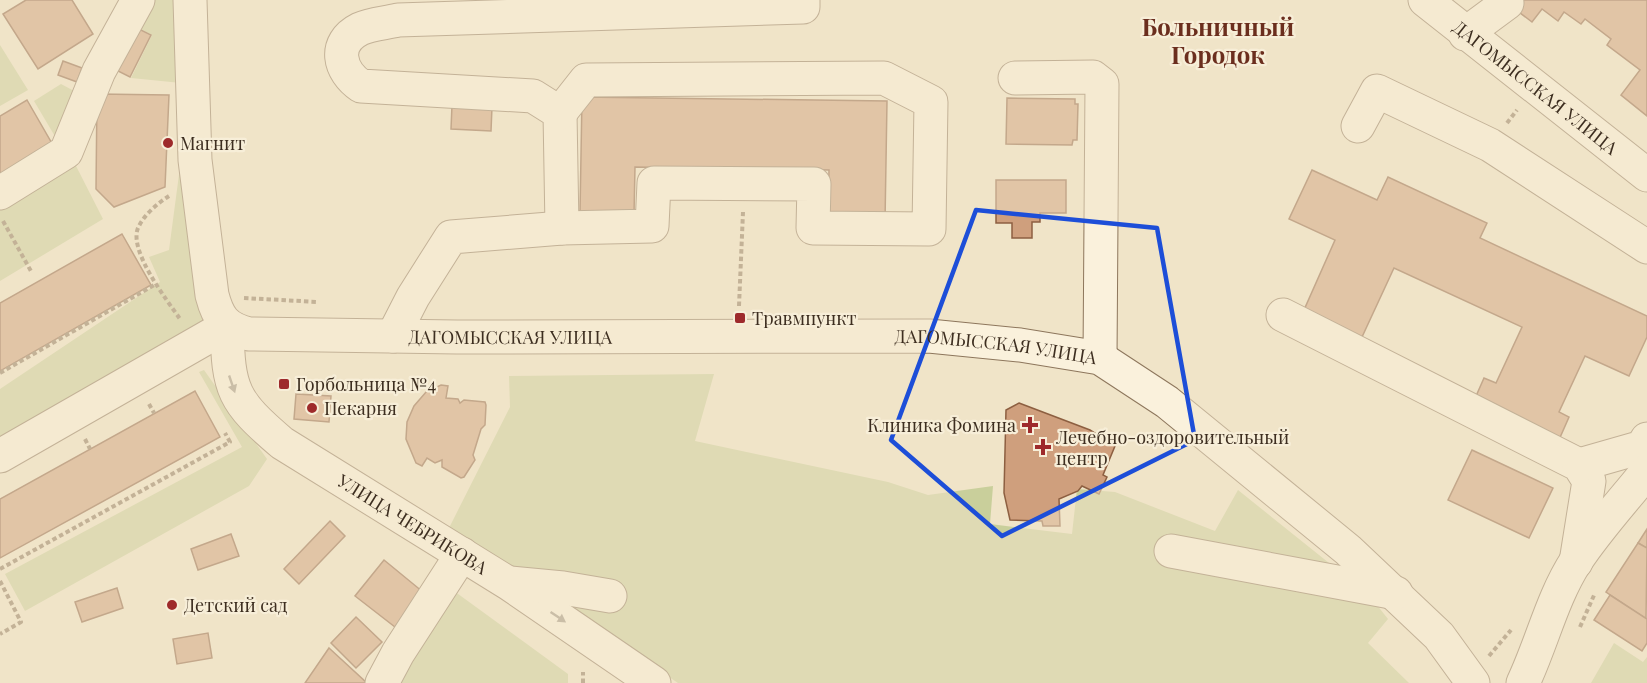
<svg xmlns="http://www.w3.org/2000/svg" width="1647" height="683" font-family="'Playfair Display',serif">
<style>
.green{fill:#c9cf9b}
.building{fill:#cf9f7d;stroke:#8d5f41;stroke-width:1.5}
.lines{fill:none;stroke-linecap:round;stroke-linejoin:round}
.minor-casing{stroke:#8d765c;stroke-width:35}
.path{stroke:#8d765c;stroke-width:4;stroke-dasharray:4.5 3;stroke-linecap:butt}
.minor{stroke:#faf1dc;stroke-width:33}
.oneway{fill:#9c907e}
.marked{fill:none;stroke:#1d4ed8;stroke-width:4.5;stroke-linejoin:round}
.poi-dot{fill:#9e2a2b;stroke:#f7eed8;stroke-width:2}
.labels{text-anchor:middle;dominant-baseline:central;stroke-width:4.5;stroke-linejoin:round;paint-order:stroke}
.street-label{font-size:18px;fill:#3d2e20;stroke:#f7eed8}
.poi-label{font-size:18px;fill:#3d2e20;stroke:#f7eed8;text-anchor:start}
.district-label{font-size:24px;font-weight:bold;fill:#6b2e1e;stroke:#f7eed8}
</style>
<rect width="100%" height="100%" fill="#f0e4c8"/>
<g class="green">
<path d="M 141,0 L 200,0 L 201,85 L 131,78 L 152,35 L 128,22 Z"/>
<path d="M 0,45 L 28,90 L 0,106 Z"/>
<path d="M 61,84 L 76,92 L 56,138 L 34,101 Z"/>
<path d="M 73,160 L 103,219 L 0,281 L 0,195 Z"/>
<path d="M 180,167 L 208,335 L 0,455 L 0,389 L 160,282 L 149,257 L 169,250 Z"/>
<path d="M 204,370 L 267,459 L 249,486 L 25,611 L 5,574 L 242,447 L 199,372 Z"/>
<path d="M 714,374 L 695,441 L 888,482 L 928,495 L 993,486 L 990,524 L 1072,534 L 1077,489 L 1115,492 L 1215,531 L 1238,490 L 1369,595 L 1388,619 L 1368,643 L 1409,683 L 678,683 L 449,528 L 510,407 L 509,376 Z"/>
<path d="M 454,591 L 568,674 L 568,683 L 396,683 Z"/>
<path d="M 1614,643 L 1643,662 L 1647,657 L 1647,683 L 1591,683 Z"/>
</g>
<g class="building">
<path d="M 26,0 L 72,0 L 93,34 L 38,69 L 3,14 Z"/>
<path d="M 1503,0 L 1647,0 L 1647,116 L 1621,95 L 1640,70 L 1607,45 L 1611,39 L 1585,19 L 1581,24 L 1564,12 L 1558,21 L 1542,9 L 1532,22 Z"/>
<path d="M 127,23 L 151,35 L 130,77 L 106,65 Z"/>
<path d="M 63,61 L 82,68 L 77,82 L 58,75 Z"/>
<path d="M 97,94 L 169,95 L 165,187 L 114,207 L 96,189 Z"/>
<path d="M 582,97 L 887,101 L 885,222 L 828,221 L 829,170 L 635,167 L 634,214 L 580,213 Z"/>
<path d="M 1007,98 L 1075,99 L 1075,104 L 1078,104 L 1077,140 L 1073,140 L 1072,145 L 1006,144 Z"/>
<path d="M 27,100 L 54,147 L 0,178 L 0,116 Z"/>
<path d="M 452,105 L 492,107 L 491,131 L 451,129 Z"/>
<path d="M 1312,170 L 1377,200 L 1388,177 L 1487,223 L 1480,238 L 1647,316 L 1647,337 L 1629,376 L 1585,356 L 1559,412 L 1569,417 L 1558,442 L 1473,403 L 1484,378 L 1496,383 L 1522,327 L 1394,268 L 1362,337 L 1304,310 L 1335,240 L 1289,219 Z"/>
<path d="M 996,180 L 1066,180 L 1066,213 L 1040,213 L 1040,222 L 1032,222 L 1032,238 L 1012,238 L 1012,223 L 996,223 Z"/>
<path d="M 122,234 L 151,285 L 0,371 L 0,303 Z"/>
<path d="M 441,385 L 448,386 L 446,398 L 458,399 L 460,403 L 464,400 L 485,402 L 486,405 L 485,425 L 481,429 L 473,455 L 475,460 L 464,477 L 461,478 L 442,467 L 442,460 L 435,463 L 427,458 L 422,466 L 416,463 L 406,439 L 407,422 L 414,406 L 426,392 Z"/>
<path d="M 195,391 L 220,437 L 0,558 L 0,499 Z"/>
<path d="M 296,394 L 331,396 L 329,422 L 294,419 Z"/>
<path d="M 1019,403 L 1090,430 L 1115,446 L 1103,475 L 1107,477 L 1099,494 L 1082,486 L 1078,491 L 1059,499 L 1060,526 L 1043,526 L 1042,521 L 1010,520 L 1004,493 L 1006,410 Z"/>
<path d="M 1472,450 L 1553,488 L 1529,538 L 1448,500 Z"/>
<path d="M 330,521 L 345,536 L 299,584 L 284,569 Z"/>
<path d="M 1647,529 L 1647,548 L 1638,543 Z"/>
<path d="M 231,534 L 239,556 L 198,570 L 191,549 Z"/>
<path d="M 1638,543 L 1647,548 L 1646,619 L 1606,592 Z"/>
<path d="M 384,560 L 423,592 L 395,627 L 355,596 Z"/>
<path d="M 117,588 L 123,608 L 82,622 L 75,602 Z"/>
<path d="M 1610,595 L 1647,619 L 1647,643 L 1642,651 L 1594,620 Z"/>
<path d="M 356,617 L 382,642 L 356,668 L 331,643 Z"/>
<path d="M 208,633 L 212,658 L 177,664 L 173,639 Z"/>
<path d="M 329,648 L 367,683 L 305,683 Z"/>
</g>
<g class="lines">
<g class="minor-casing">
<g id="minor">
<path id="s1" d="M 190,0 L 195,160 L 212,295 C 218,318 225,328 249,334 L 457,337 L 929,336 L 1020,345 L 1100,358 L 1167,402 L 1348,550 L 1439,636 L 1473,683"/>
<path id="s2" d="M 1425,0 L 1647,175"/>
<path d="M 1465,34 L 1507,3"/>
<path d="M 1015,78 L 1093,77 L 1102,84 L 1100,358"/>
<path d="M 1358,126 L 1377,91 L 1490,145 L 1647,247"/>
<path d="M 0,193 L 66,152 L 99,71 L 138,0"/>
<path d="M 562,228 L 560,113 L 533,96 L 361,86 C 339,71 332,43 360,29 C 370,24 386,23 398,20 L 803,7 L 803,0"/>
<path d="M 1283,315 L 1579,465 L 1589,481 L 1576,562"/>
<path id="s3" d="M 227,326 C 228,391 233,401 282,443 L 508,583 L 654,683"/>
<path d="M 393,336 L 413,297 L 451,237 L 562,228 L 652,226 L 654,183 L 814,184 L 813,228 L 929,229 L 931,102 L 884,78 L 586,80 L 560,113"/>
<path d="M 0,456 L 227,326"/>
<path d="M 1579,465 L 1642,447 L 1647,439"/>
<path d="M 1171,551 L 1396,593"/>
<path d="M 510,583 L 563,588 L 610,596"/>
<path d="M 382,683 L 398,653 L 462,554"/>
<path d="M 1523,683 C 1542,643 1552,598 1576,561 C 1597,529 1624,500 1647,471"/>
</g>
</g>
<g class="path">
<path d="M 1507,123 L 1517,110"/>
<path d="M 169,196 C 158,203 145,214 139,226 C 126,248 167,300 180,319"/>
<path d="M 3,221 L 32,273"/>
<path d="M 244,298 L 318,302"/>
<path d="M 739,306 L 743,212"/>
<path d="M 0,373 L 156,284"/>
<path d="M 149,404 L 154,413"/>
<path d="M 85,439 L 90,449"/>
<path d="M 0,569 L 230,442 L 225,433"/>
<path d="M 0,581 L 21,622 L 0,634"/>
<path d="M 1580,627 L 1595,593"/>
<path d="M 1489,656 L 1511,630"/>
<path d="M 583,683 L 583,672"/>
</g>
<use href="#minor" class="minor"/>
</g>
<defs><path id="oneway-solid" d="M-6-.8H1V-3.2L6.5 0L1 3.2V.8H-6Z" transform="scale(1.5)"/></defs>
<g class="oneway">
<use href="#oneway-solid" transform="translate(232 384) rotate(71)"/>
<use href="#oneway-solid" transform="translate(558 617) rotate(34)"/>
</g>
<path d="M0 0H1647V683H0ZM 976,210 L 1157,228 L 1195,440 L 1002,536 L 891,440 Z" fill="#f0e4c8" fill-opacity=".55" fill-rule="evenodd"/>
<path class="marked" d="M 976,210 L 1157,228 L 1195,440 L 1002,536 L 891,440 Z"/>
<g class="poi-dot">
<circle cx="168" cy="143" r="6"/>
<rect x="734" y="312" width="12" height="12" rx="3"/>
<rect x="278" y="378" width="12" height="12" rx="3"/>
<circle cx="312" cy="408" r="6"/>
<path d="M1027 416h6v6h6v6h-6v6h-6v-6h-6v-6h6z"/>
<path d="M1040 438h6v6h6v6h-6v6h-6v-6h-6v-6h6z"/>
<circle cx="172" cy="605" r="6"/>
</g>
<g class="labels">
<g class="street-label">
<text stroke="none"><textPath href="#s2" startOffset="141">ДАГОМЫССКАЯ УЛИЦА</textPath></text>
<text stroke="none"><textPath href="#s1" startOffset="615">ДАГОМЫССКАЯ УЛИЦА</textPath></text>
<text stroke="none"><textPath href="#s1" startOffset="1101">ДАГОМЫССКАЯ УЛИЦА</textPath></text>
<text stroke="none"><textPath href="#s3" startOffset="290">УЛИЦА ЧЕБРИКОВА</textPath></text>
</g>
<g class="poi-label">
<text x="180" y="143">Магнит</text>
<text x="752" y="318">Травмпункт</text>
<text x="296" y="384">Горбольница №4</text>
<text x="324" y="408">Пекарня</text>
<text x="1016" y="425" text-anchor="end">Клиника Фомина</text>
<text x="1056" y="437">Лечебно-оздоровительный<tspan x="1056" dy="21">центр</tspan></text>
<text x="184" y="605">Детский сад</text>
</g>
<g class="district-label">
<text x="1218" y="26">Больничный<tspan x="1218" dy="28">Городок</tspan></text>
</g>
</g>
</svg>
